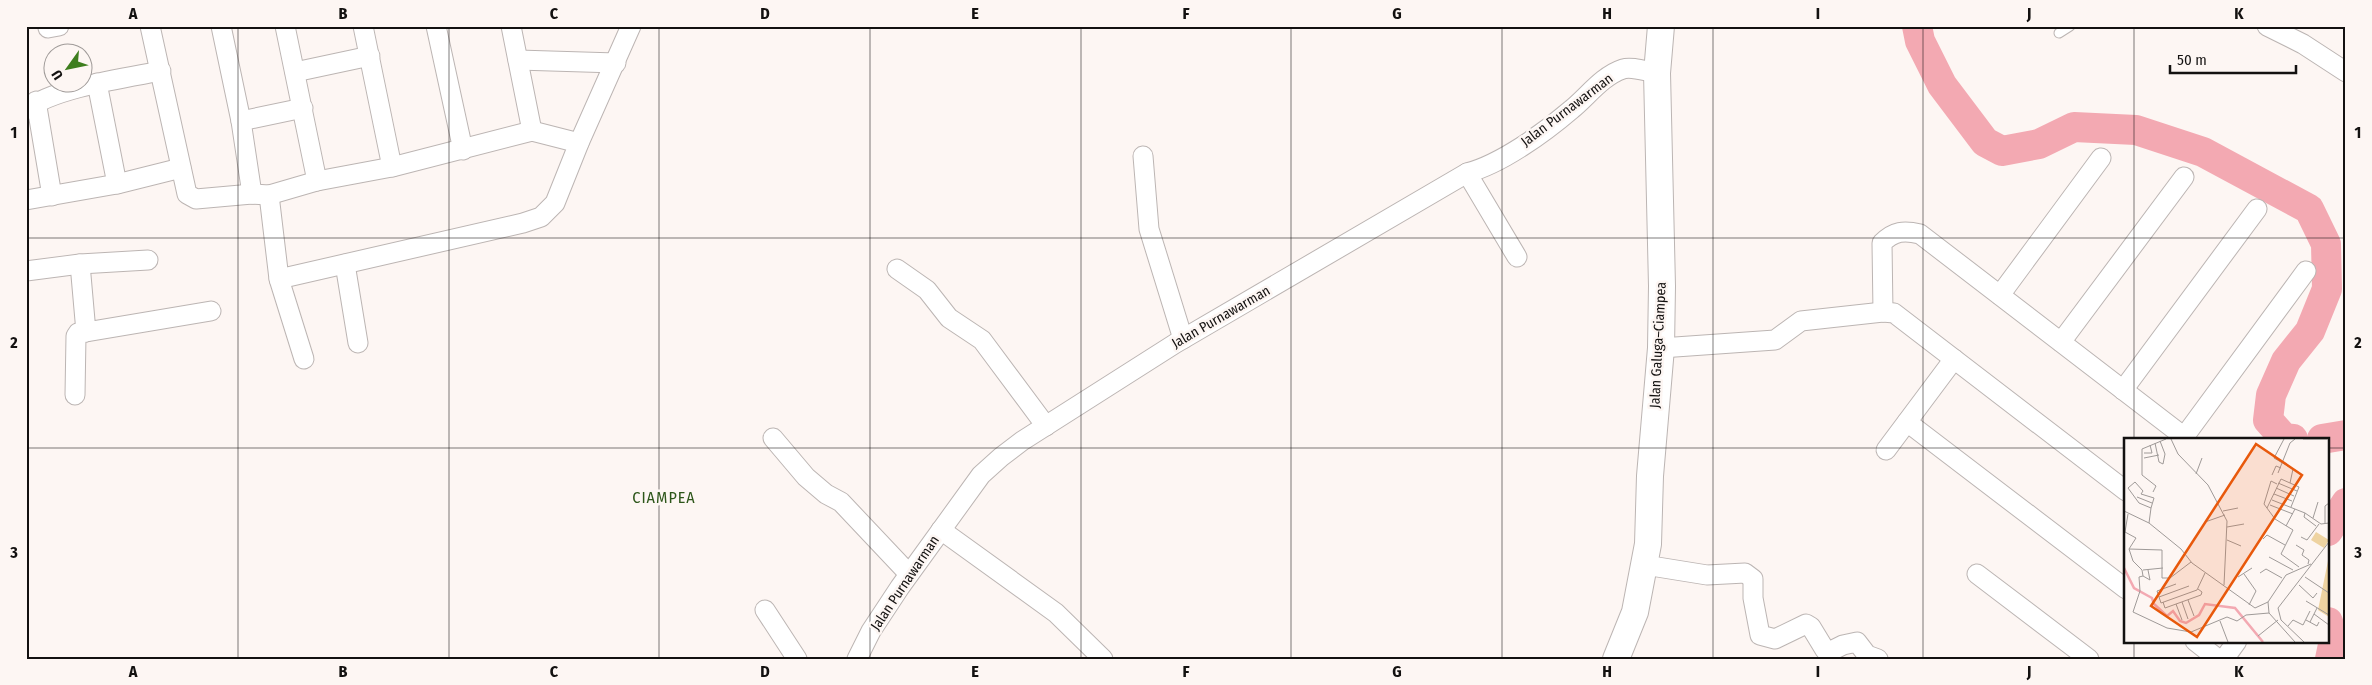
<svg xmlns="http://www.w3.org/2000/svg" width="2372" height="685" font-family="'Fira Sans Condensed',sans-serif">
<style>
.lines{fill:none;stroke-linecap:round;stroke-linejoin:round}
.river{stroke:#f3a9b2;stroke-width:30}
.lane-casing{stroke:#bcb5b3;stroke-width:11}
.street-casing{stroke:#bcb5b3;stroke-width:21}
.secondary-casing{stroke:#bcb5b3;stroke-width:28}
.lane{stroke:#fff;stroke-width:9}
.street{stroke:#fff;stroke-width:19}
.secondary{stroke:#fff;stroke-width:26}
.grid{fill:none;stroke:#131110;stroke-width:1;stroke-opacity:0.55}
.labels{text-anchor:middle;dominant-baseline:central;stroke-width:5;stroke-linejoin:round;paint-order:stroke}
.street-label{font-size:14px;fill:#131110;stroke:#fdf6f3}
.quarter-label{font-size:16px;letter-spacing:1px;fill:#2d561a;stroke:#fdf6f3}
.inset-river{fill:none;stroke:#f3a9b2;stroke-width:2.5}
.inset-road{fill:none;stroke:#9f9a98;stroke-width:1}
.view{fill:#e8590c;fill-opacity:0.15;stroke:#e8590c;stroke-width:2.5}
.inset-edge{fill:none;stroke:#131110;stroke-width:2.5}
.neatline{fill:none;stroke:#131110;stroke-width:2}
.grid-label{font-size:16px;text-anchor:middle;font-weight:bold;fill:#131110}
</style>
<rect width="100%" height="100%" fill="#fdf6f3"/>
<g class="lines">
<g class="river">
<path d="M 1917,26 L 1920,41 L 1942,85 L 1985,142 L 2002,151 L 2039,144 L 2074,127 L 2136,130 L 2203,152 L 2309,209 L 2326,244 L 2327,289 L 2310,331 L 2286,361 L 2271,395 L 2268,420 L 2284,438 L 2293,439"/>
<path d="M 2322,439 L 2346,435"/>
<path d="M 2328,531 L 2346,503"/>
<path d="M 2328,622 L 2334,640 L 2330,659"/>
</g>
<g class="lane-casing">
<path id="lane" d="M 2059,33 L 2070,26"/>
</g>
<g class="street-casing">
<g id="street">
<path d="M 150,26 L 187,194 L 196,199 L 252,194 L 269,195 L 317,181 L 392,167 L 532,131 L 579,143"/>
<path d="M 221,26 L 241,121 L 252,194"/>
<path d="M 285,26 L 317,181"/>
<path d="M 363,26 L 392,167"/>
<path d="M 436,26 L 463,150"/>
<path d="M 511,26 L 532,131"/>
<path d="M 2267,26 L 2303,44 L 2346,72"/>
<path d="M 48,28 L 59,26"/>
<path d="M 518,60 L 616,63"/>
<path d="M 295,72 L 370,56"/>
<path d="M 97,83 L 117,184"/>
<path d="M 36,101 L 52,196"/>
<path d="M 26,110 C 53,88 125,78 161,71"/>
<path d="M 241,121 L 303,108"/>
<path d="M 1143,156 L 1149,229 L 1183,339"/>
<path d="M 1467,173 L 1517,257"/>
<path d="M 269,195 L 279,279 L 523,223 L 541,217 L 555,203 L 579,143 L 631,26"/>
<path d="M 26,200 L 117,184 L 181,168"/>
<path d="M 80,264 L 86,332 L 211,311"/>
<path d="M 345,264 L 358,343"/>
<path d="M 897,269 L 927,290 L 949,318 L 982,340 L 1046,426"/>
<path d="M 26,271 L 80,264 L 148,260"/>
<path d="M 279,279 L 304,359"/>
<path d="M 2000,295 L 2101,158"/>
<path d="M 1883,312 L 1882,243 C 1894,231 1904,230 1920,234 L 2187,439"/>
<path d="M 2061,342 L 2184,177"/>
<path d="M 1661,348 L 1775,340 L 1801,321 L 1883,312 L 1894,313 L 2126,491"/>
<path d="M 2123,390 L 2257,209"/>
<path d="M 75,395 L 76,336 L 78,333 L 86,332"/>
<path d="M 1907,422 L 2126,589"/>
<path d="M 2184,437 L 2306,271"/>
<path d="M 773,438 L 806,477 L 826,494 L 841,502 L 909,574"/>
<path d="M 1886,450 L 1954,359"/>
<path d="M 941,530 L 1056,613 L 1103,659"/>
<path d="M 1645,565 L 1707,575 L 1745,573 L 1753,579 L 1753,598 L 1760,635 L 1775,639 L 1806,624 L 1811,627 L 1825,650 L 1829,652 L 1843,645 L 1857,642 L 1867,655 L 1878,659"/>
<path d="M 1977,574 L 2089,659"/>
<path d="M 765,610 L 797,659"/>
<path d="M 2195,641 L 2218,659"/>
<path d="M 857,659 L 871,631 L 900,587 L 981,475 L 1001,457 L 1022,441 L 1176,343 L 1467,173 C 1501,164 1544,133 1572,109 C 1588,96 1602,76 1623,69 C 1632,66 1648,72 1657,73"/>
<path d="M 2224,659 L 2237,641"/>
</g>
</g>
<g class="secondary-casing">
<path id="secondary" d="M 1616,659 L 1635,612 L 1648,544 L 1650,476 L 1661,348 L 1662,286 L 1657,73 L 1661,26"/>
</g>
<use href="#lane" class="lane"/>
<use href="#street" class="street"/>
<use href="#secondary" class="secondary"/>
</g>
<path class="grid" d="M 238,26 L 238,659M 449,26 L 449,659M 659,26 L 659,659M 870,26 L 870,659M 1081,26 L 1081,659M 1291,26 L 1291,659M 1502,26 L 1502,659M 1713,26 L 1713,659M 1923,26 L 1923,659M 2134,26 L 2134,439M 26,238 L 2346,238M 26,448 L 2126,448M 2328,448 L 2346,448M 2134,641 L 2134,659"/>
<g class="labels">
<g class="street-label">
<text transform="translate(1567 110) rotate(-37)">Jalan Purnawarman</text>
<text transform="translate(1221 317) rotate(-30)">Jalan Purnawarman</text>
<text transform="translate(1658 345) rotate(-87)">Jalan Galuga–Ciampea</text>
<text transform="translate(905 583) rotate(-56)">Jalan Purnawarman</text>
</g>
<g class="quarter-label">
<text x="664" y="497">CIAMPEA</text>
</g>
</g>
<g transform="translate(2124 438)">
<rect width="205" height="205" fill="#fdf6f3"/>
<path d="M 192,94 L 205,102 L 200,110 L 187,102 ZM 205,118 L 205,179 L 194,172 Z" fill="#eed3a1"/>
<path class="inset-river" d="M 0,130 L 10,150 L 28,160 L 30,166 L 43,178 L 49,173 L 56,183 L 62,185 L 75,177 L 81,166 L 111,170 L 139,204"/>
<path class="inset-road" d="M 47,1 L 54,16 L 84,47 L 103,83 L 100,147M 160,1 L 150,20 L 169,31 L 166,45M 179,1 L 203,1M 31,5 L 35,24 L 39,26 L 41,16 L 36,3M 20,15 L 28,15 L 26,7M 20,20 L 35,17M 154,35 L 166,5 L 171,1M 72,36 L 78,20M 148,37 L 152,28 L 157,30M 154,45 L 173,53M 153,46 L 147,43 L 140,66 L 151,81 L 169,92 L 157,116 L 175,129M 152,50 L 170,58M 29,54 L 32,48 L 18,37 L 18,11 L 42,1M 17,56 L 19,53 L 11,44 L 4,50 L 15,65 L 27,70 L 25,85M 17,56 L 30,60 L 27,70M 150,56 L 168,63M 13,59 L 28,65M 148,62 L 181,75 L 197,86 L 205,85M 146,67 L 169,76M 143,70 L 157,41 L 175,49 L 167,69M 0,73 L 25,85 L 57,111 L 68,125 L 131,170 L 144,164 L 162,137 L 187,126M 99,73 L 114,70M 181,75 L 180,79 L 192,88M 4,76 L 1,94 L 12,100 L 5,111 L 9,123 L 18,132 L 19,138M 189,80 L 194,64M 81,84 L 101,77M 201,86 L 201,68 L 205,65M 162,88 L 171,71M 103,89 L 120,86M 177,99 L 183,102 L 195,86M 139,101 L 143,97 L 161,107M 103,102 L 117,108M 172,107 L 180,112 L 178,117 L 185,122 L 184,126M 5,111 L 38,112 L 38,140 L 46,140 L 67,124M 145,119 L 169,132M 19,132 L 39,130M 136,135 L 142,131 L 158,140M 120,136 L 132,153 L 125,167M 19,138 L 15,139 L 16,153 L 9,174 L 43,190 L 67,194 L 103,179 L 113,183 L 122,177 L 145,175M 19,138 L 26,142 L 24,132M 114,139 L 128,130M 181,139 L 205,155M 52,146 L 33,153 L 37,165 L 73,152 L 81,135M 175,147 L 189,160 L 193,155M 35,159 L 65,148M 64,162 L 70,178M 182,163 L 205,177M 39,164 L 41,170 L 77,157 L 78,154 L 74,151M 58,164 L 64,181M 144,164 L 145,175 L 171,204M 52,166 L 58,182M 190,176 L 205,187M 182,182 L 193,188 L 195,184M 96,183 L 104,204M 186,184 L 193,170M 164,188 L 169,182 L 179,187 L 186,173M 134,198 L 154,182M 180,204 L 157,182 L 154,170 L 205,104"/>
<path class="view" d="M 132,6 L 178,37 L 73,199 L 27,168 Z"/>
<rect width="205" height="205" class="inset-edge"/>
</g>
<rect width="2372" height="685" fill="none" stroke="#fdf6f3" stroke-width="55"/>
<g transform="translate(68 68) rotate(237)"><circle r="24" fill="#fdf6f3" stroke="#9f9a98"/>
<path d="M0-4L9 19L0 12L-9 19Z" fill="#3e7e1e"/>
<text y="-8" font-size="14" font-weight="bold" text-anchor="middle" fill="#131110">U</text>
</g>
<path d="M2170 65v8h126v-8" fill="none" stroke="#131110" stroke-width="2.5"/>
<text x="2177" y="65" font-size="15" fill="#131110" stroke="#fdf6f3" stroke-width="4" paint-order="stroke">50 m</text>
<rect x="28" y="28" width="2316" height="630" class="neatline"/>
<g class="grid-label">
<text x="133" y="19">A</text>
<text x="343" y="19">B</text>
<text x="554" y="19">C</text>
<text x="765" y="19">D</text>
<text x="975" y="19">E</text>
<text x="1186" y="19">F</text>
<text x="1397" y="19">G</text>
<text x="1607" y="19">H</text>
<text x="1818" y="19">I</text>
<text x="2029" y="19">J</text>
<text x="2239" y="19">K</text>
<text x="14" y="138">1</text>
<text x="2358" y="138">1</text>
<text x="14" y="348">2</text>
<text x="2358" y="348">2</text>
<text x="14" y="558">3</text>
<text x="2358" y="558">3</text>
<text x="133" y="677">A</text>
<text x="343" y="677">B</text>
<text x="554" y="677">C</text>
<text x="765" y="677">D</text>
<text x="975" y="677">E</text>
<text x="1186" y="677">F</text>
<text x="1397" y="677">G</text>
<text x="1607" y="677">H</text>
<text x="1818" y="677">I</text>
<text x="2029" y="677">J</text>
<text x="2239" y="677">K</text>
</g>
</svg>
